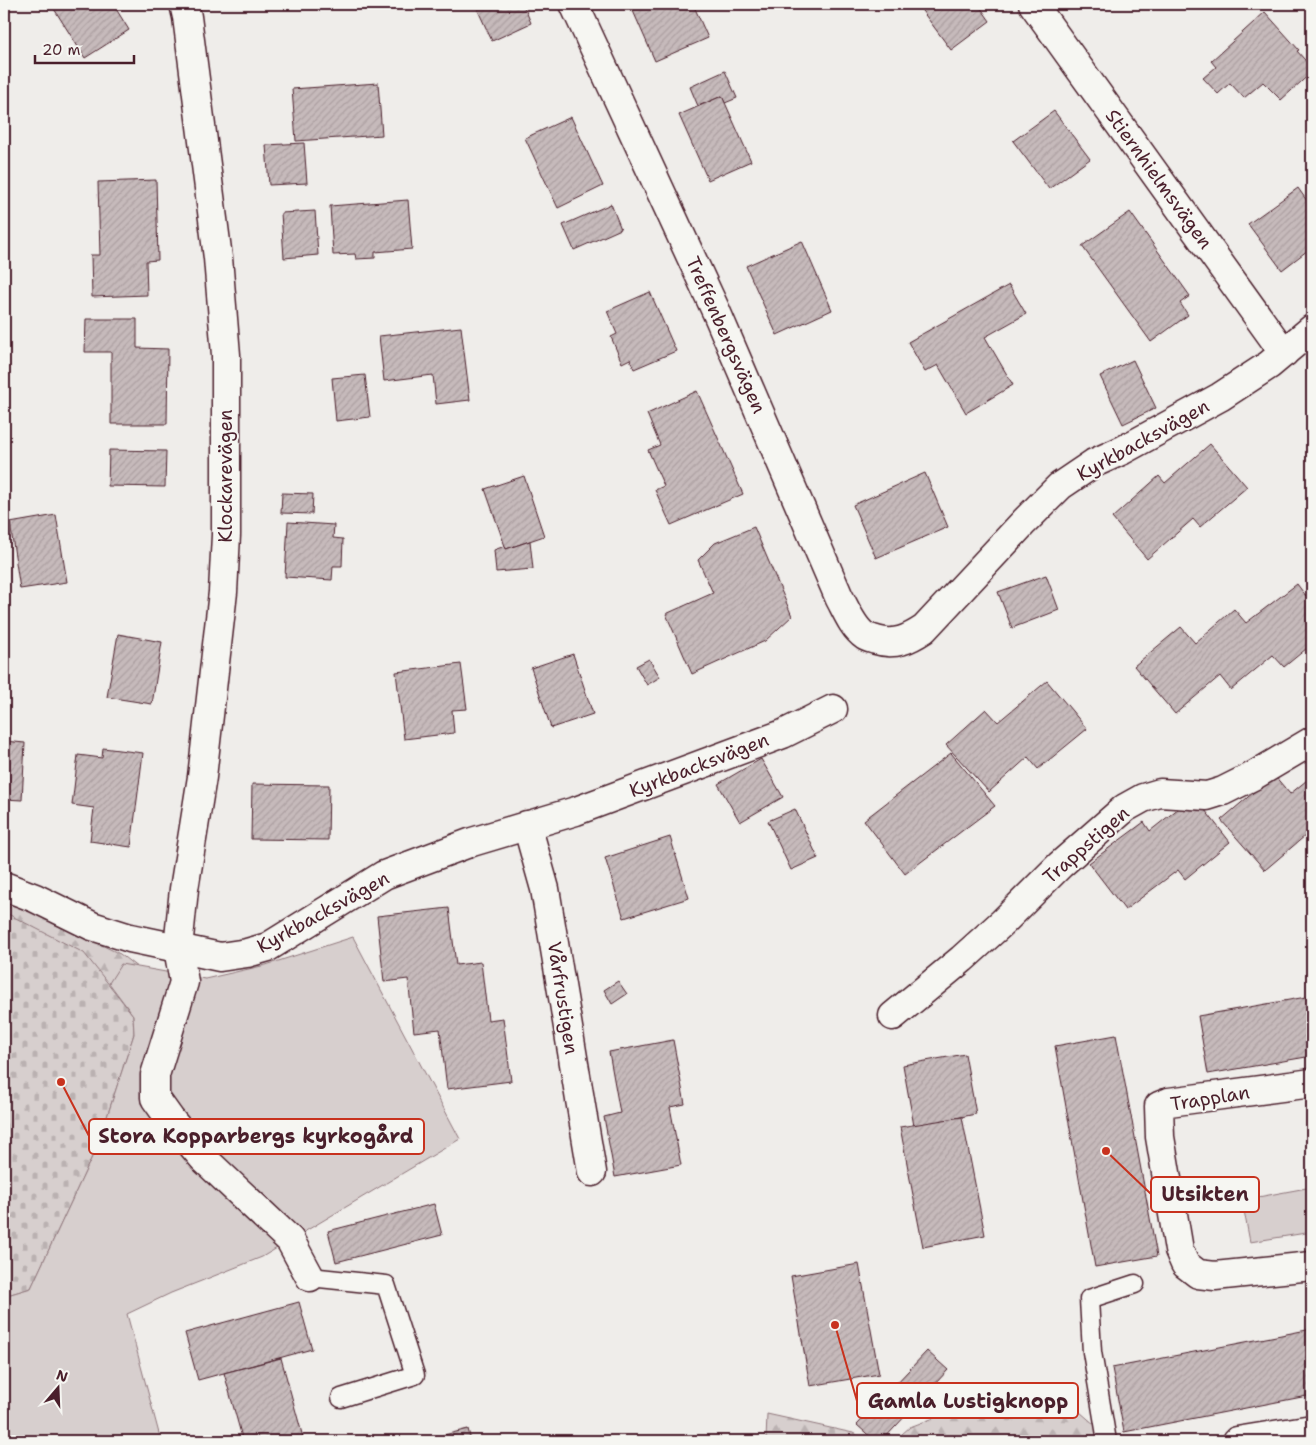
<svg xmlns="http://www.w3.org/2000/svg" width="1316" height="1445" font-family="'Shantell Sans',sans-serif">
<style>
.forest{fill:url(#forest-firs);stroke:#90777c}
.cemetery{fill:url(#cemetery-stones);stroke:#90777c}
.park{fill:#d7cfce;stroke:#90777c}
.building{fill:url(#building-hatch);stroke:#4a1f2b}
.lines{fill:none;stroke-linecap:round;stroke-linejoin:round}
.service-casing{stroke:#4a1f2b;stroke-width:21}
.minor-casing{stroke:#4a1f2b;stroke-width:31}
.service{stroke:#f6f6f2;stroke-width:18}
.minor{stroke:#f6f6f2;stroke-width:28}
.labels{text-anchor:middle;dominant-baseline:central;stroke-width:4;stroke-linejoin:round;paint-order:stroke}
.street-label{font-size:19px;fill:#4a1f2b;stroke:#f6f6f2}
.leader{fill:none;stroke:#c8321e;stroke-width:2}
.callout-dot{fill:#c8321e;stroke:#f6f6f2;stroke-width:2}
.callout{fill:#f6f6f2;stroke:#c8321e;stroke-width:2}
.callout-label{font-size:20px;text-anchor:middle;font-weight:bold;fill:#4a1f2b}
</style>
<defs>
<pattern id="forest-firs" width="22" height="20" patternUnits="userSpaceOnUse" patternTransform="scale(1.25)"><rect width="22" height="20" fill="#d7cfce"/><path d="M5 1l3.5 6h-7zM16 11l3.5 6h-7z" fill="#bab1b1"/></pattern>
<pattern id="cemetery-stones" width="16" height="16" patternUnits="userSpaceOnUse" patternTransform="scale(1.25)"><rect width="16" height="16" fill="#d7cfce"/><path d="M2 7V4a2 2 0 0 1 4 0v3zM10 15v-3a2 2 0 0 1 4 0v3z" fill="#bab1b1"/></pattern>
<pattern id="building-hatch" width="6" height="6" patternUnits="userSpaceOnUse" patternTransform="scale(1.25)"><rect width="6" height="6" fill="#c6babb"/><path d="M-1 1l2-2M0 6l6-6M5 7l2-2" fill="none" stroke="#ac9fa1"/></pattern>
</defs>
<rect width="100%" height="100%" fill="#efedea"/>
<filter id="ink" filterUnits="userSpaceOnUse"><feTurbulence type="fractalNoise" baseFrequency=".02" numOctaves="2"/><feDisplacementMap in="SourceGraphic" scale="10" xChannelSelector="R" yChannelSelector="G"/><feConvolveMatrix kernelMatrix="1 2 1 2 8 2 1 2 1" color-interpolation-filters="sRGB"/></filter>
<g filter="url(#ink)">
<g class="forest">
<path d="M 4,903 L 28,909 L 120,954 L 151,978 L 94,990 L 4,998 Z"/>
<path d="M 1065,1399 L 1095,1425 L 1108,1441 L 894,1441 L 910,1427 L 947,1413 L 1014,1407 Z"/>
<path d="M 767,1414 L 853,1433 L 867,1441 L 766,1441 Z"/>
</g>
<path class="cemetery" d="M 4,912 L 84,953 L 133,1015 L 134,1034 L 103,1129 L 92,1157 L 31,1288 L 4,1296 Z"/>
<g class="park">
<path d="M 353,937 L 460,1139 L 262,1257 L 171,1293 L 127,1314 L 161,1441 L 4,1441 L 4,1296 L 31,1288 L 92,1157 L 103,1129 L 134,1034 L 133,1015 L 109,983 L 121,964 L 205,979 L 266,965 Z"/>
<path d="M 1312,1187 L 1312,1232 L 1250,1242 L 1242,1200 Z"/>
</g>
<g class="building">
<path d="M 51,4 L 113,4 L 129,30 L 85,58 Z"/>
<path d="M 475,4 L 523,4 L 531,23 L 492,41 Z"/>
<path d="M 630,4 L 693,4 L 708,38 L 655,61 Z"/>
<path d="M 917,4 L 978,4 L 990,21 L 951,50 Z"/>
<path d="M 1265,12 L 1299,50 L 1297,51 L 1312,68 L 1312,72 L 1281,100 L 1263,82 L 1244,98 L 1230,83 L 1218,94 L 1203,78 L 1216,67 L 1211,61 Z"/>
<path d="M 725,71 L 737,98 L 725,103 L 722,96 L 698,106 L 690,87 Z"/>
<path d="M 378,83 L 382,135 L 296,141 L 292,89 Z"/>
<path d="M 722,96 L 751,161 L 708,180 L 679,115 Z"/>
<path d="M 1054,111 L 1090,159 L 1049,189 L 1013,141 Z"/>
<path d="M 571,117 L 603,186 L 558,208 L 525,138 Z"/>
<path d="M 304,143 L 307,183 L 269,185 L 266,145 Z"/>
<path d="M 156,180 L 158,260 L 146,261 L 147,295 L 92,297 L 91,255 L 100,255 L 98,182 Z"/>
<path d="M 1298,188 L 1312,208 L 1312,247 L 1282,270 L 1248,224 Z"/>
<path d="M 408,200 L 412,249 L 375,252 L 375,258 L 356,259 L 355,254 L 333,255 L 330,206 Z"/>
<path d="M 611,204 L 621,229 L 574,250 L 563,225 Z"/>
<path d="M 315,211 L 318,255 L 284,258 L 281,213 Z"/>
<path d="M 1130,212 L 1190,296 L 1180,303 L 1188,315 L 1151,342 L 1082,246 Z"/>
<path d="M 802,241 L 832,310 L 777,335 L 746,266 Z"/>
<path d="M 1009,285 L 1026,314 L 985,337 L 1013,385 L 966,413 L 938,365 L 925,372 L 908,342 Z"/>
<path d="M 650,292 L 676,351 L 634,369 L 630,359 L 622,363 L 611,337 L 617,334 L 607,311 Z"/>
<path d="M 86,319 L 137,319 L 137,348 L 168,349 L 167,424 L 111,424 L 111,352 L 85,352 Z"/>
<path d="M 461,327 L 470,400 L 436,404 L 433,375 L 384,381 L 379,336 Z"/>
<path d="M 1133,360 L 1156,408 L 1123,424 L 1100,376 Z"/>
<path d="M 365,375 L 370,417 L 336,421 L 332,378 Z"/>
<path d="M 697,391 L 743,494 L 671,525 L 655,490 L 664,486 L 648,450 L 660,445 L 647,414 Z"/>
<path d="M 1210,444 L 1247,487 L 1200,527 L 1193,519 L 1147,559 L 1112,518 L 1159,476 L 1165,483 Z"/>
<path d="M 109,450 L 166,451 L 165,487 L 108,486 Z"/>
<path d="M 925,473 L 948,527 L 876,558 L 853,505 Z"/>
<path d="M 524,476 L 544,536 L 506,549 L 485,489 Z"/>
<path d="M 282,493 L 313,494 L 312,514 L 281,513 Z"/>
<path d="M 56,515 L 67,582 L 20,589 L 10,523 Z"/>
<path d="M 288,522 L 334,525 L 333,538 L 343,539 L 342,566 L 333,566 L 332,580 L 285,577 Z"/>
<path d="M 754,527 L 792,616 L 765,641 L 692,674 L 666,614 L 713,593 L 698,560 L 715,543 Z"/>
<path d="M 530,541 L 533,569 L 496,572 L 494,550 L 505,546 L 506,549 Z"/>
<path d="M 1046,575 L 1059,610 L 1012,628 L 998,592 Z"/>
<path d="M 1297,584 L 1312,604 L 1312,644 L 1284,667 L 1273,655 L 1231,690 L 1220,676 L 1175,714 L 1134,666 L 1181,627 L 1195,643 L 1234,609 L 1246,623 Z"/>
<path d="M 118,634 L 162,642 L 152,704 L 107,697 Z"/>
<path d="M 573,654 L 593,714 L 551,728 L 531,668 Z"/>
<path d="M 649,659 L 660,677 L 647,685 L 636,666 Z"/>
<path d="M 461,664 L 467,709 L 452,710 L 454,733 L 404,739 L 396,672 Z"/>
<path d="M 1047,681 L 1087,729 L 1038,769 L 1028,757 L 989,792 L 946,745 L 986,709 L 998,722 Z"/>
<path d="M 4,741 L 25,743 L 22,800 L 4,799 Z"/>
<path d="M 103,748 L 143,753 L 131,847 L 90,841 L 94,808 L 72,805 L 78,755 L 102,758 Z"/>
<path d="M 951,753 L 995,806 L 905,874 L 864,820 Z"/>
<path d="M 761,759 L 783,797 L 740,822 L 718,784 Z"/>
<path d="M 1274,775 L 1290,794 L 1312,776 L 1312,830 L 1265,870 L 1221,820 Z"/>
<path d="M 252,784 L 329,785 L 328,840 L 251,839 Z"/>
<path d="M 1194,796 L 1230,842 L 1185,879 L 1178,870 L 1125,910 L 1089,863 L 1144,822 L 1150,831 Z"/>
<path d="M 795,809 L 818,858 L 791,870 L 768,821 Z"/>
<path d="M 670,837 L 689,898 L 624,918 L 605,858 Z"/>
<path d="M 449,908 L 456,965 L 481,962 L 488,1020 L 503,1018 L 511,1081 L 447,1089 L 440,1029 L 414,1032 L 408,979 L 384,982 L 377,916 Z"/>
<path d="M 618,981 L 627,994 L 612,1004 L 604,990 Z"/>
<path d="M 1312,996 L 1312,1056 L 1208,1074 L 1198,1016 Z"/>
<path d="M 1116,1035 L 1157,1256 L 1095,1267 L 1055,1046 Z"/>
<path d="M 673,1040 L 685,1104 L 670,1107 L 681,1165 L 615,1177 L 604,1117 L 620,1113 L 609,1052 Z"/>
<path d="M 965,1054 L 976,1114 L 914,1126 L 903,1065 Z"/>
<path d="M 962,1117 L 985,1235 L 923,1247 L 900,1127 Z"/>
<path d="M 434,1204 L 442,1235 L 336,1262 L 328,1231 Z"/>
<path d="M 859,1264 L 879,1374 L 810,1386 L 791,1276 Z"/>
<path d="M 299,1302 L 312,1349 L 198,1380 L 185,1333 Z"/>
<path d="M 1312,1329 L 1312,1395 L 1124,1432 L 1112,1368 Z"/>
<path d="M 927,1351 L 948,1370 L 882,1441 L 875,1441 L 857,1425 Z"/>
<path d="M 281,1358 L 304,1441 L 243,1441 L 224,1373 Z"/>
<path d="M 468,1429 L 471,1441 L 420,1441 Z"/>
</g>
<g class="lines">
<g class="service-casing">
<g id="service">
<path d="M 310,1277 L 386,1285 L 415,1375 L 341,1398"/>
<path d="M 1107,1441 L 1092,1352 L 1089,1299 L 1135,1284"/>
</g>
</g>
<g class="minor-casing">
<g id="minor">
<path d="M 184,4 L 187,17 L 218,258 L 226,355 L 226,535 L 223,592 L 202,777 L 184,889 L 178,948 L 184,982 L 155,1075 L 155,1098 L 170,1119 L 203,1158 L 290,1240 L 310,1277"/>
<path d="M 574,4 L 716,311 L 839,597 C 846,610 853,628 865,636 C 868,638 873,639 876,640 C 895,646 909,639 924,629 L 1024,522 L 1060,486 L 1094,463 L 1123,450 L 1220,397 L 1269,365 L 1312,329"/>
<path d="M 1033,4 L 1284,353"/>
<path d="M 527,825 L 545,889 L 592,1172"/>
<path d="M 4,886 L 35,898 L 92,926 L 130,938 L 220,957 L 247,953 L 268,947 L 384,875 L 472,842 L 576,811 L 783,734 L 833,709"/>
<path d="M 893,1016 L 962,959 L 1003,922 L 1060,865 L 1125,808 L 1143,798 L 1160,793 L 1207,796 L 1223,791 L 1253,776 L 1312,741"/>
<path d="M 1312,1083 L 1169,1102 L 1159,1106 L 1160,1137 L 1179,1250 L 1185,1264 L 1198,1274 L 1215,1276 L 1312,1266"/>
<path d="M 1237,1441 L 1312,1429"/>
</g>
</g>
<use href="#service" class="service"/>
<use href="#minor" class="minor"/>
</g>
</g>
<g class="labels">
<g class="street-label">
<text transform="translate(1159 179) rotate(54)">Stiernhielmsvägen</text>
<text transform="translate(726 335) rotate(66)">Treffenbergsvägen</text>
<text transform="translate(1143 440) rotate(-29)">Kyrkbacksvägen</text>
<text transform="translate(225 476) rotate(-90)">Klockarevägen</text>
<text transform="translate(699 765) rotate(-21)">Kyrkbacksvägen</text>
<text transform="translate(1086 845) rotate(-41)">Trappstigen</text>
<text transform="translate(323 912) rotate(-29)">Kyrkbacksvägen</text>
<text transform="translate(563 998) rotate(81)">Vårfrustigen</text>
<text transform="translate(1210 1098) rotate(-9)">Trapplan</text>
</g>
</g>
<path class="leader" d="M61 1082L89 1136M1106 1151L1151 1194M835 1325L857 1401"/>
<g class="callout-dot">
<circle cx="61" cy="1082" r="5"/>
<circle cx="1106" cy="1151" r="5"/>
<circle cx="835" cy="1325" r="5"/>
</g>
<g class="callout">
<rect x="89" y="1119" width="335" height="35" rx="5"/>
<rect x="1151" y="1177" width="108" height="35" rx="5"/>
<rect x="857" y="1383" width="221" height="35" rx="5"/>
</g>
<g class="callout-label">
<text x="256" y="1143">Stora Kopparbergs kyrkogård</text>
<text x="1205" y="1201">Utsikten</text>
<text x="968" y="1408">Gamla Lustigknopp</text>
</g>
<rect width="1316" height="1445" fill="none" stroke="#f6f6f2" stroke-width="20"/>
<rect x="10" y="10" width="1296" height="1425" fill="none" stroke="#4a1f2b" stroke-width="2" filter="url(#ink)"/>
<g transform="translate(58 1388) rotate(19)" stroke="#f6f6f2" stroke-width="4" paint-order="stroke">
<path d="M0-4L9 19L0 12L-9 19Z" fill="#4a1f2b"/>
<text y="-8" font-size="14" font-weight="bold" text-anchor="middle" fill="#4a1f2b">N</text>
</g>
<path d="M35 55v8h99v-8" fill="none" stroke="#4a1f2b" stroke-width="2.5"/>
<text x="42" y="55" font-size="15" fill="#4a1f2b" stroke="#f6f6f2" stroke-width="4" paint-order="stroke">20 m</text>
</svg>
